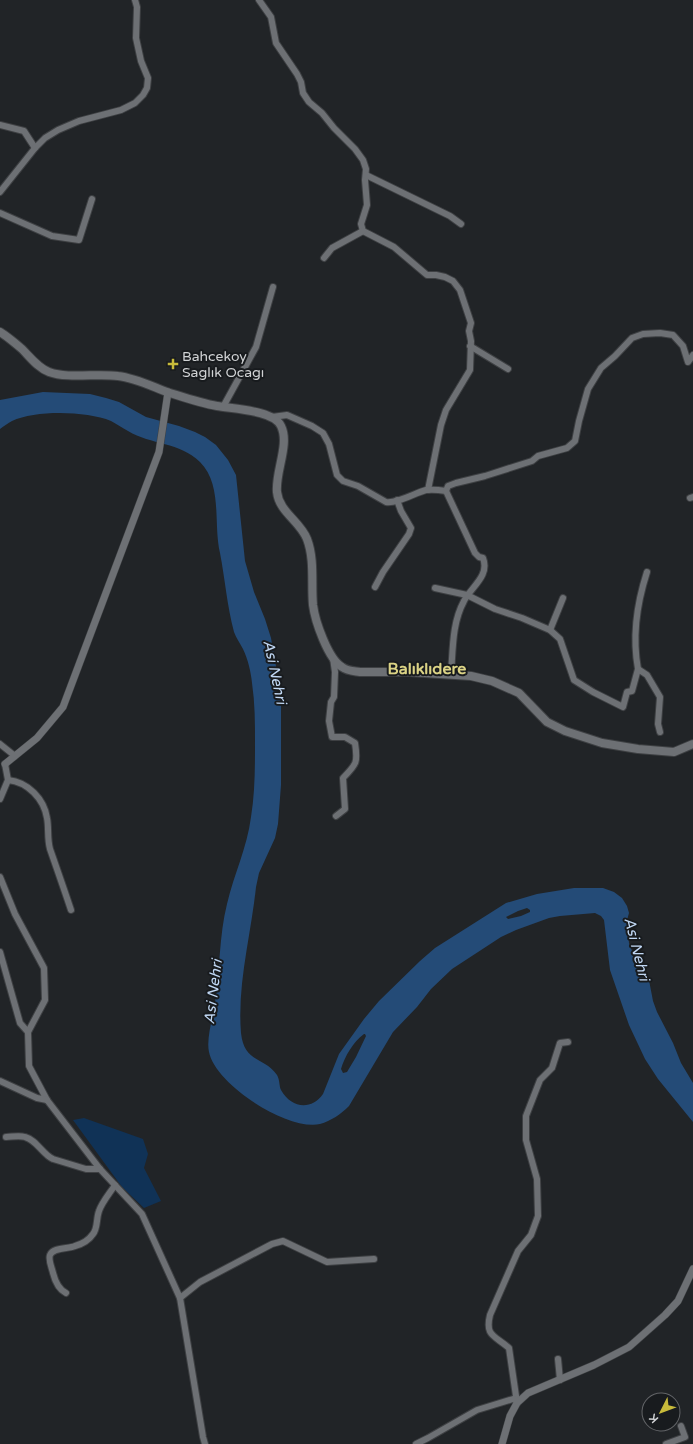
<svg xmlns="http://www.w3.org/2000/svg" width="693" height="1444" font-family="'Varela Round',sans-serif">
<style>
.green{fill:#103256}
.water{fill:#244b77;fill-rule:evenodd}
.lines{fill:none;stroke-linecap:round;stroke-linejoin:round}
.minor-casing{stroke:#3e4043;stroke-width:8}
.tertiary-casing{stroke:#3e4043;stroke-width:8}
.secondary-casing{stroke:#3e4043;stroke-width:10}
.minor{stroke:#6d7074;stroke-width:6}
.tertiary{stroke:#6d7074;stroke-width:7}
.secondary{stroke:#6d7074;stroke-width:8}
.poi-dot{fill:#c8bb3b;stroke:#181b1e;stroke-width:1.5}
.labels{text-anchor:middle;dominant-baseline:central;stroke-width:4;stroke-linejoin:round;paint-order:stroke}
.poi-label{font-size:14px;fill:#d0d2d4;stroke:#181b1e;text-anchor:start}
.water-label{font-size:15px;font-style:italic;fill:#c0d7f3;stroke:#181b1e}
.quarter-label{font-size:16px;font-weight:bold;fill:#dbd385;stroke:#181b1e}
</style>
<rect width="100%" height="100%" fill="#212427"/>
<path class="green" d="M 84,1118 L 143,1139 L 148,1154 L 144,1168 L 161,1201 L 144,1208 L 122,1187 L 73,1120 Z"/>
<path class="water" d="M 43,392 L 90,394 L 106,398 L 119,402 L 146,417 L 179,426 L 195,432 L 205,437 L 216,445 L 228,460 L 236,475 L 245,561 L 254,592 L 265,619 L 271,638 L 277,672 L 281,704 L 281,785 L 278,824 L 275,838 L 259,873 L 256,887 C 251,935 237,984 241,1033 C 244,1063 265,1057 277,1075 C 280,1080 279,1086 281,1090 C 291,1108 311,1111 323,1094 L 339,1054 L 364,1019 L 379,1001 L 420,961 L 435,948 L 506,903 L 537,894 L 574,888 L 603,888 L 614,892 L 622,898 L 627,906 L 629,913 L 627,920 L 629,943 L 632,951 L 648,975 L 653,1001 L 657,1012 L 673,1043 L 681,1063 L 693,1083 L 693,1122 L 658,1079 L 645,1059 L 629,1025 L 610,970 L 604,920 L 601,916 L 595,913 L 560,916 L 549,918 L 516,930 L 501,937 L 452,969 L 431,989 L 417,1007 L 393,1032 L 349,1106 C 341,1114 331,1121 320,1124 C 287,1131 215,1084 209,1052 C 206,1039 213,1017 215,1003 C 220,970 219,936 227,904 C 234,874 247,848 251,817 C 255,793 255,767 255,743 C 255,723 255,703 252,683 C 251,673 248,659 243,649 C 240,643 236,638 234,632 C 227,606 225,579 220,553 C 213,524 223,485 200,462 C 180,442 151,445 128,431 C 122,428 117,424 111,421 C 86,411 36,410 12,421 C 8,423 4,426 0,429 L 0,400 ZM 527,908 L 530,910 L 530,912 L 521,916 L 508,919 L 506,917 L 518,911 ZM 364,1034 L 365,1034 L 366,1036 L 356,1057 L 347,1072 L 343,1073 L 341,1069 C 345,1056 353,1042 364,1034 Z"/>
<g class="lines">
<g class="minor-casing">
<g id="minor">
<path d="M 259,0 L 271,17 L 276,43 L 297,74 L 301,82 L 303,93 L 309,102 L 322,113 L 334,128 L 355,149 L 363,160 L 366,169 L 365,180 L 367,205 L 361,224 L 363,231 L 394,247 L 427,275 L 436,275 L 445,277 L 453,281 L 460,290 L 471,323 L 469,331 L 471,341 L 470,370 L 446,410 L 441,425 L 428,490"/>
<path d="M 0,125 L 24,131 L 35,148"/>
<path d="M 366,175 L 450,216 L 461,224"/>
<path d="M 0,192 L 35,148 L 45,138 L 58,130 L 79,121 L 121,110 L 135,103 L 143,95 L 147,88 L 148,78 L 141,61 L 136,38 L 137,7 L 135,0"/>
<path d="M 0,213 L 52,236 L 79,240 L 92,199"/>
<path d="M 324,258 L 332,248 L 363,231"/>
<path d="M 470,346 L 508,369"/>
<path d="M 223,407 L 256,347 L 273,287"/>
<path d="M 272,417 L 287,415 L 312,426 L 323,433 L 329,444 L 337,475 L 343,481 L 358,486 L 386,502 C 396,504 415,493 426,490 C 433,489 440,490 446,491 L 448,486 L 456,483 L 485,476 L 532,461 L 538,456 L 567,448 L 575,441 L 579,421 L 588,389 L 601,368 L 615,356 L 632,338 L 643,334 L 660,333 L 673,335 L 683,346 L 688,362 L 693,355"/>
<path d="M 446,491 L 475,553 L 479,557 L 483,558 C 490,576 471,587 464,601 C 452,623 453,649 451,674"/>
<path d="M 690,498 L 693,497"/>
<path d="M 647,572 C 637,603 632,636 638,669 L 647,675 L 660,697 L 658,724 L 660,732"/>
<path d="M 375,587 L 383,572 L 409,534 L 411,528 L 401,511 L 397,500"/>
<path d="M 435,588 L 467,595 L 495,609 L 522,618 L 550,630 L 560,639 L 574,680 L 593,692 L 623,707 L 627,692 L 632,691 L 638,669"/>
<path d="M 550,630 L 563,598"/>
<path d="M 333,658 L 335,672 L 334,697 L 331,702 L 329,721 L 332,737 L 345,737 L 355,743 C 358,762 357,764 343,778 L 345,809 L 336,816"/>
<path d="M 0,744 L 15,756"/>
<path d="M 8,780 C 28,782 44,799 47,818 C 49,828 47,838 50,849 C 57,869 64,889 71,910"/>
<path d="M 0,799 L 8,780 L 5,764"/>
<path d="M 0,877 L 15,914 L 44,968 L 45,1000 L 28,1032 L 29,1066 L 47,1100 L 100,1169 L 142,1214 L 180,1298 L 203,1437 L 205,1444"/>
<path d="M 0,952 L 20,1023 L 28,1032"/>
<path d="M 0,1081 L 37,1098 L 47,1100"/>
<path d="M 6,1137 C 12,1137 19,1135 25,1137 C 37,1140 42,1154 53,1159 L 86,1169 L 100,1169"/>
<path d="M 66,1293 C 58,1289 55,1281 53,1273 C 52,1268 48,1260 50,1255 C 53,1247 69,1249 75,1246 C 82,1244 89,1240 93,1234 C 98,1228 96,1219 99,1211 C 102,1202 110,1193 115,1185"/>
<path d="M 180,1298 L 200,1282 L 272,1244 L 283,1241 L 327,1262 L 374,1259"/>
<path d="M 558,1359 L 560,1380"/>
<path d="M 517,1403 L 509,1348 C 494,1335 485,1336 490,1315 L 518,1251 L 531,1235 L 538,1216 L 537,1179 L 526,1140 L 526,1116 L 540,1080 L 552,1068 L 560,1043 L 568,1042"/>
<path d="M 416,1444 L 428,1438 L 477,1410 L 513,1399 L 517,1400"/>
<path d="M 666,1444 L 685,1437 L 681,1426"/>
</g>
</g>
<g class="tertiary-casing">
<g id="tertiary">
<path d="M 5,764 L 37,738 L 63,707 L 159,452 L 168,392"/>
<path d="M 502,1444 L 510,1416 L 517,1403 L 528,1393 L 594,1365 L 629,1347 L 665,1315 L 678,1301 L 693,1269"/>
</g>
</g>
<g class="secondary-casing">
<path id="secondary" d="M 0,332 C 8,337 15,343 22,349 C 30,357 38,368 49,372 C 68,379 98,373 118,376 C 135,378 151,386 167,392 C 183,397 200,403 217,406 C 232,409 274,410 281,426 C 290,444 275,472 277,492 C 279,512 300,521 307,539 C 315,560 311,584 313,605 C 315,621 328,659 342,667 C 347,671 354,671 360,672 L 409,672 L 471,676 L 492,681 L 519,693 L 547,722 L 565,731 L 602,743 L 638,749 L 674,752 L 693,744"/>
</g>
<use href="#minor" class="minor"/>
<use href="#tertiary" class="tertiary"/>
<use href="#secondary" class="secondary"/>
</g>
<path class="poi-dot" d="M171 358h4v4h4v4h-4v4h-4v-4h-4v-4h4z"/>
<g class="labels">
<g class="poi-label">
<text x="182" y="356">Bahcekoy<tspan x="182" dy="16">Saglık Ocagı</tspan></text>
</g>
<g class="water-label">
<text transform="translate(275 672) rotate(78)">Asi Nehri</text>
<text transform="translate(637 949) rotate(76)">Asi Nehri</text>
<text transform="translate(213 992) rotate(-83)">Asi Nehri</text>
</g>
<g class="quarter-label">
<text x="427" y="669">Balıklıdere</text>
</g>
</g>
<g transform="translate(661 1412) rotate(228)"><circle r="19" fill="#181b1e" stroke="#626467"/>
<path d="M0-3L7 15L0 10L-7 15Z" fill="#c8bb3b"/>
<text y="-6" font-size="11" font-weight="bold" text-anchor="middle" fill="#d0d2d4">K</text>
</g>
</svg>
